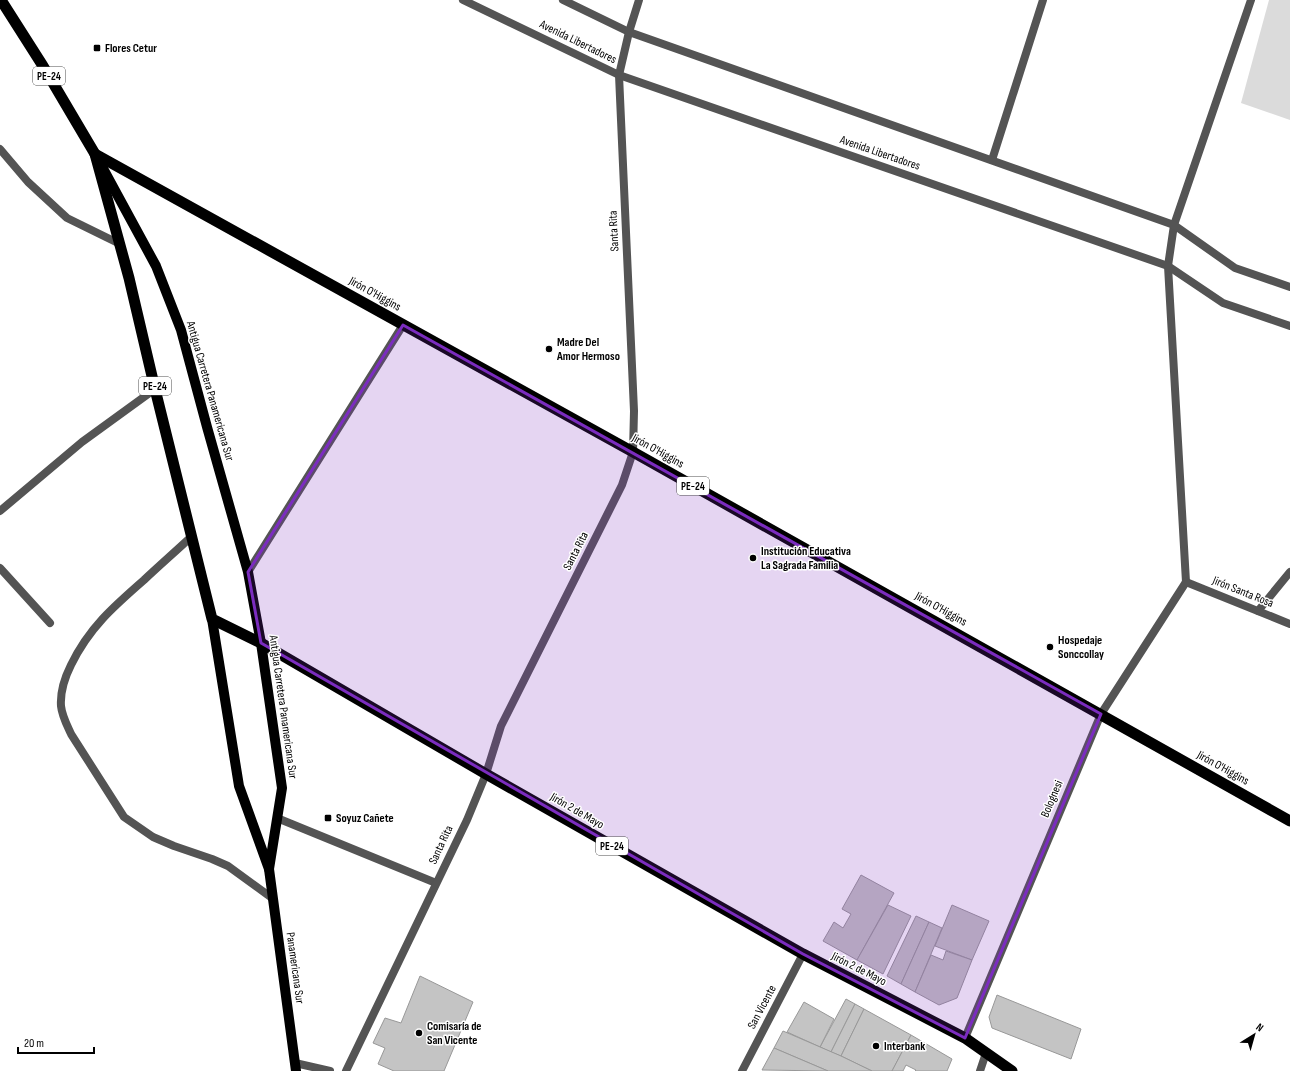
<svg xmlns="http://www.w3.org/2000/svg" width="1290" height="1071" font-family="'Sofia Sans Condensed',sans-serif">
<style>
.green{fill:#dbdbdb}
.building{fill:#c4c4c4;stroke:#989898}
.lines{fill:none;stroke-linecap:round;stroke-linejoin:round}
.service{stroke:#545454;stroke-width:8}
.minor{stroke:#545454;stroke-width:8}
.tertiary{stroke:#545454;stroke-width:8}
.primary{stroke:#000;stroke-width:10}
.trunk{stroke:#000;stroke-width:11}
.marked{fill:#7b2cbf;fill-opacity:0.2;stroke:#7b2cbf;stroke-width:3;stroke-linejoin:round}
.poi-dot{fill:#000;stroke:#fff;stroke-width:1.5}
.labels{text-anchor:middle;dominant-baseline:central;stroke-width:3;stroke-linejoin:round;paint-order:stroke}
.shield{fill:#fff;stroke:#4c4c4c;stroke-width:1}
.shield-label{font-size:11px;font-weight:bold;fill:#000}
.street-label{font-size:12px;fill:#000;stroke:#fff}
.poi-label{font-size:12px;font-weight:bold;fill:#000;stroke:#fff;text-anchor:start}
</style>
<rect width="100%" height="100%" fill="#fff"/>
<path class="green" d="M 1269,0 L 1290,0 L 1290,120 L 1241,103 Z"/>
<g class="building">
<path d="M 861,875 L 894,893 L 857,960 L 823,941 L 834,922 L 843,928 L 851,914 L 842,909 Z"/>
<path d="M 888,905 L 911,916 L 883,974 L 857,960 Z"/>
<path d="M 952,905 L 989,921 L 972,960 L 935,946 Z"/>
<path d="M 916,916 L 929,922 L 901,984 L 887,976 Z"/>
<path d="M 929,922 L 942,928 L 915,992 L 901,984 Z"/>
<path d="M 946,951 L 972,960 L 957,998 L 939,1005 L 915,992 L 931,955 L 943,960 Z"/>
<path d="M 420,976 L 473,1002 L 444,1071 L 394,1071 L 378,1064 L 385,1048 L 373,1043 L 385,1018 L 401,1023 Z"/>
<path d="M 997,995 L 1081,1029 L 1071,1059 L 992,1028 L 989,1017 Z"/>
<path d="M 846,999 L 855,1004 L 831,1052 L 820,1047 Z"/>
<path d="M 804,1002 L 834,1019 L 820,1047 L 787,1032 Z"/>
<path d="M 855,1004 L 864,1009 L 841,1056 L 831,1052 Z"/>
<path d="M 864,1009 L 911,1035 L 892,1071 L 872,1071 L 841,1056 Z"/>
<path d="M 783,1031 L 841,1056 L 872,1071 L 828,1071 L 774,1048 Z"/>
<path d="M 911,1035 L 952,1059 L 947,1071 L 915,1071 L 916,1070 L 906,1065 L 903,1071 L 892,1071 Z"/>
<path d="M 774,1048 L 828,1071 L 762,1070 Z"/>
</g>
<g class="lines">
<g class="service">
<path d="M 0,149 L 28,182 L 67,218 L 120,244"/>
<path d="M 191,537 C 176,551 160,565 144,580 C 113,607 89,628 71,665 C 65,677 60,691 61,706 C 62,716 67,725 71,734 L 124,817 L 153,837 L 174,846 L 212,859 L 228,866 L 272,898"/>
<path d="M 1258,611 L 1290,572"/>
<path d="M 277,818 L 436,883"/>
</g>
<g class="minor">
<path d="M 992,160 L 1043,0"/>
<path d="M 0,511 L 82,442 L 155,389"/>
<path d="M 0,568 L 50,623"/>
<path d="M 248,572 L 403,325"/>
<path d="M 1186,582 L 1168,266 L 1174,225 L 1251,0"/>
<path d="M 1186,582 L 1290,624"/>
<path d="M 965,1038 L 1101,714 L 1186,582"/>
<path d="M 295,1063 L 330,1071"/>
<path d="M 346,1071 L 467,820 L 486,774 L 501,726 L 622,485 L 633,452 L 634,411 L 619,75 L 629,32 L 639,0"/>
<path d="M 742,1071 L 803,954"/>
<path d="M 980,1071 L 986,1053"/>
</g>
<g class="tertiary">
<path d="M 463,0 L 619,75 L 1168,266 L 1223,303 L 1290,326"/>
<path d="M 563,0 L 629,32 L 1174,225 L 1235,268 L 1290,287"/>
</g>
<g class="primary">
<path d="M 100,163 L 156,266 L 181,330 L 207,427 L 248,572 L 261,643 L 282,788 L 269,869"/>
<path d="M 212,619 L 239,786 L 269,869 L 296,1071"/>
</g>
<g class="trunk">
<path d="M 1,0 L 43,66 L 95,154 L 129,278 L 155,389 L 212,619 L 261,643 L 486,774 L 803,954 L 965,1038 L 1012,1071"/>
<path d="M 95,154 L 633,452 L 1290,821"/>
</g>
</g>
<path class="marked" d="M 403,325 L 1101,714 L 965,1038 L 803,954 L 261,643 L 248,572 Z"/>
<g class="poi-dot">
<rect x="93" y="44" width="8" height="8" rx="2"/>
<circle cx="549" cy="349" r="4"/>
<circle cx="753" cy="558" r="4"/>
<circle cx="1050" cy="647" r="4"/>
<rect x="324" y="814" width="8" height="8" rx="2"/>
<circle cx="419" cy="1033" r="4"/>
<circle cx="876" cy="1046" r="4"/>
</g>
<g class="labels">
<g class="shield">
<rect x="33" y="67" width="32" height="18" rx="3"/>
<rect x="139" y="377" width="32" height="18" rx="3"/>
<rect x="677" y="477" width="32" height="18" rx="3"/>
<rect x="596" y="837" width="32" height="18" rx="3"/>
</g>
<g class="shield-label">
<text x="49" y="76">PE-24</text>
<text x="155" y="386">PE-24</text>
<text x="693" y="486">PE-24</text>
<text x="612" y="846">PE-24</text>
</g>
<g class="street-label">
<text transform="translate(578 42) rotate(26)">Avenida Libertadores</text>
<text transform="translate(880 153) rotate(19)">Avenida Libertadores</text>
<text transform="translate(614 231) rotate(-93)">Santa Rita</text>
<text transform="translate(375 294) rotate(29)">Jirón O'Higgins</text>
<text transform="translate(210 391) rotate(74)">Antigua Carretera Panamericana Sur</text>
<text transform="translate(658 451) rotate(29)">Jirón O'Higgins</text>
<text transform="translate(576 551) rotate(-63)">Santa Rita</text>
<text transform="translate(1243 592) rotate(22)">Jirón Santa Rosa</text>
<text transform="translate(941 609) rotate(29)">Jirón O'Higgins</text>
<text transform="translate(283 707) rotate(82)">Antigua Carretera Panamericana Sur</text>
<text transform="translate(1223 768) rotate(29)">Jirón O'Higgins</text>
<text transform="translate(1052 799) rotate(-67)">Bolognesi</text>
<text transform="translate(577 811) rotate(30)">Jirón 2 de Mayo</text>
<text transform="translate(441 845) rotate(-65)">Santa Rita</text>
<text transform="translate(295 968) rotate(82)">Panamericana Sur</text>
<text transform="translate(859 969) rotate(27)">Jirón 2 de Mayo</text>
<text transform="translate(762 1007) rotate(-62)">San Vicente</text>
</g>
<g class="poi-label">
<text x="105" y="48">Flores Cetur</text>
<text x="557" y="342">Madre Del<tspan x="557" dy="14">Amor Hermoso</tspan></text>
<text x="761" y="551">Institución Educativa<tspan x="761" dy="14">La Sagrada Familia</tspan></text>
<text x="1058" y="640">Hospedaje<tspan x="1058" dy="14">Sonccollay</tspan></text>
<text x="336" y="818">Soyuz Cañete</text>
<text x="427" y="1026">Comisaría de<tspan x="427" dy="14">San Vicente</tspan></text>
<text x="884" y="1046">Interbank</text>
</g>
</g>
<g transform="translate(1254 1035) rotate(37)" stroke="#ffffff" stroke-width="3" paint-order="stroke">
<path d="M0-3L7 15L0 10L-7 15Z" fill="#000000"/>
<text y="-6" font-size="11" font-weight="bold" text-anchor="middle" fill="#000000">N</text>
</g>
<path d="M18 1047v6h76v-6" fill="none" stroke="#000000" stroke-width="2"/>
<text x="24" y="1047" font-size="12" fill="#000000" stroke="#ffffff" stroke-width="3" paint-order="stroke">20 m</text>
</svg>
